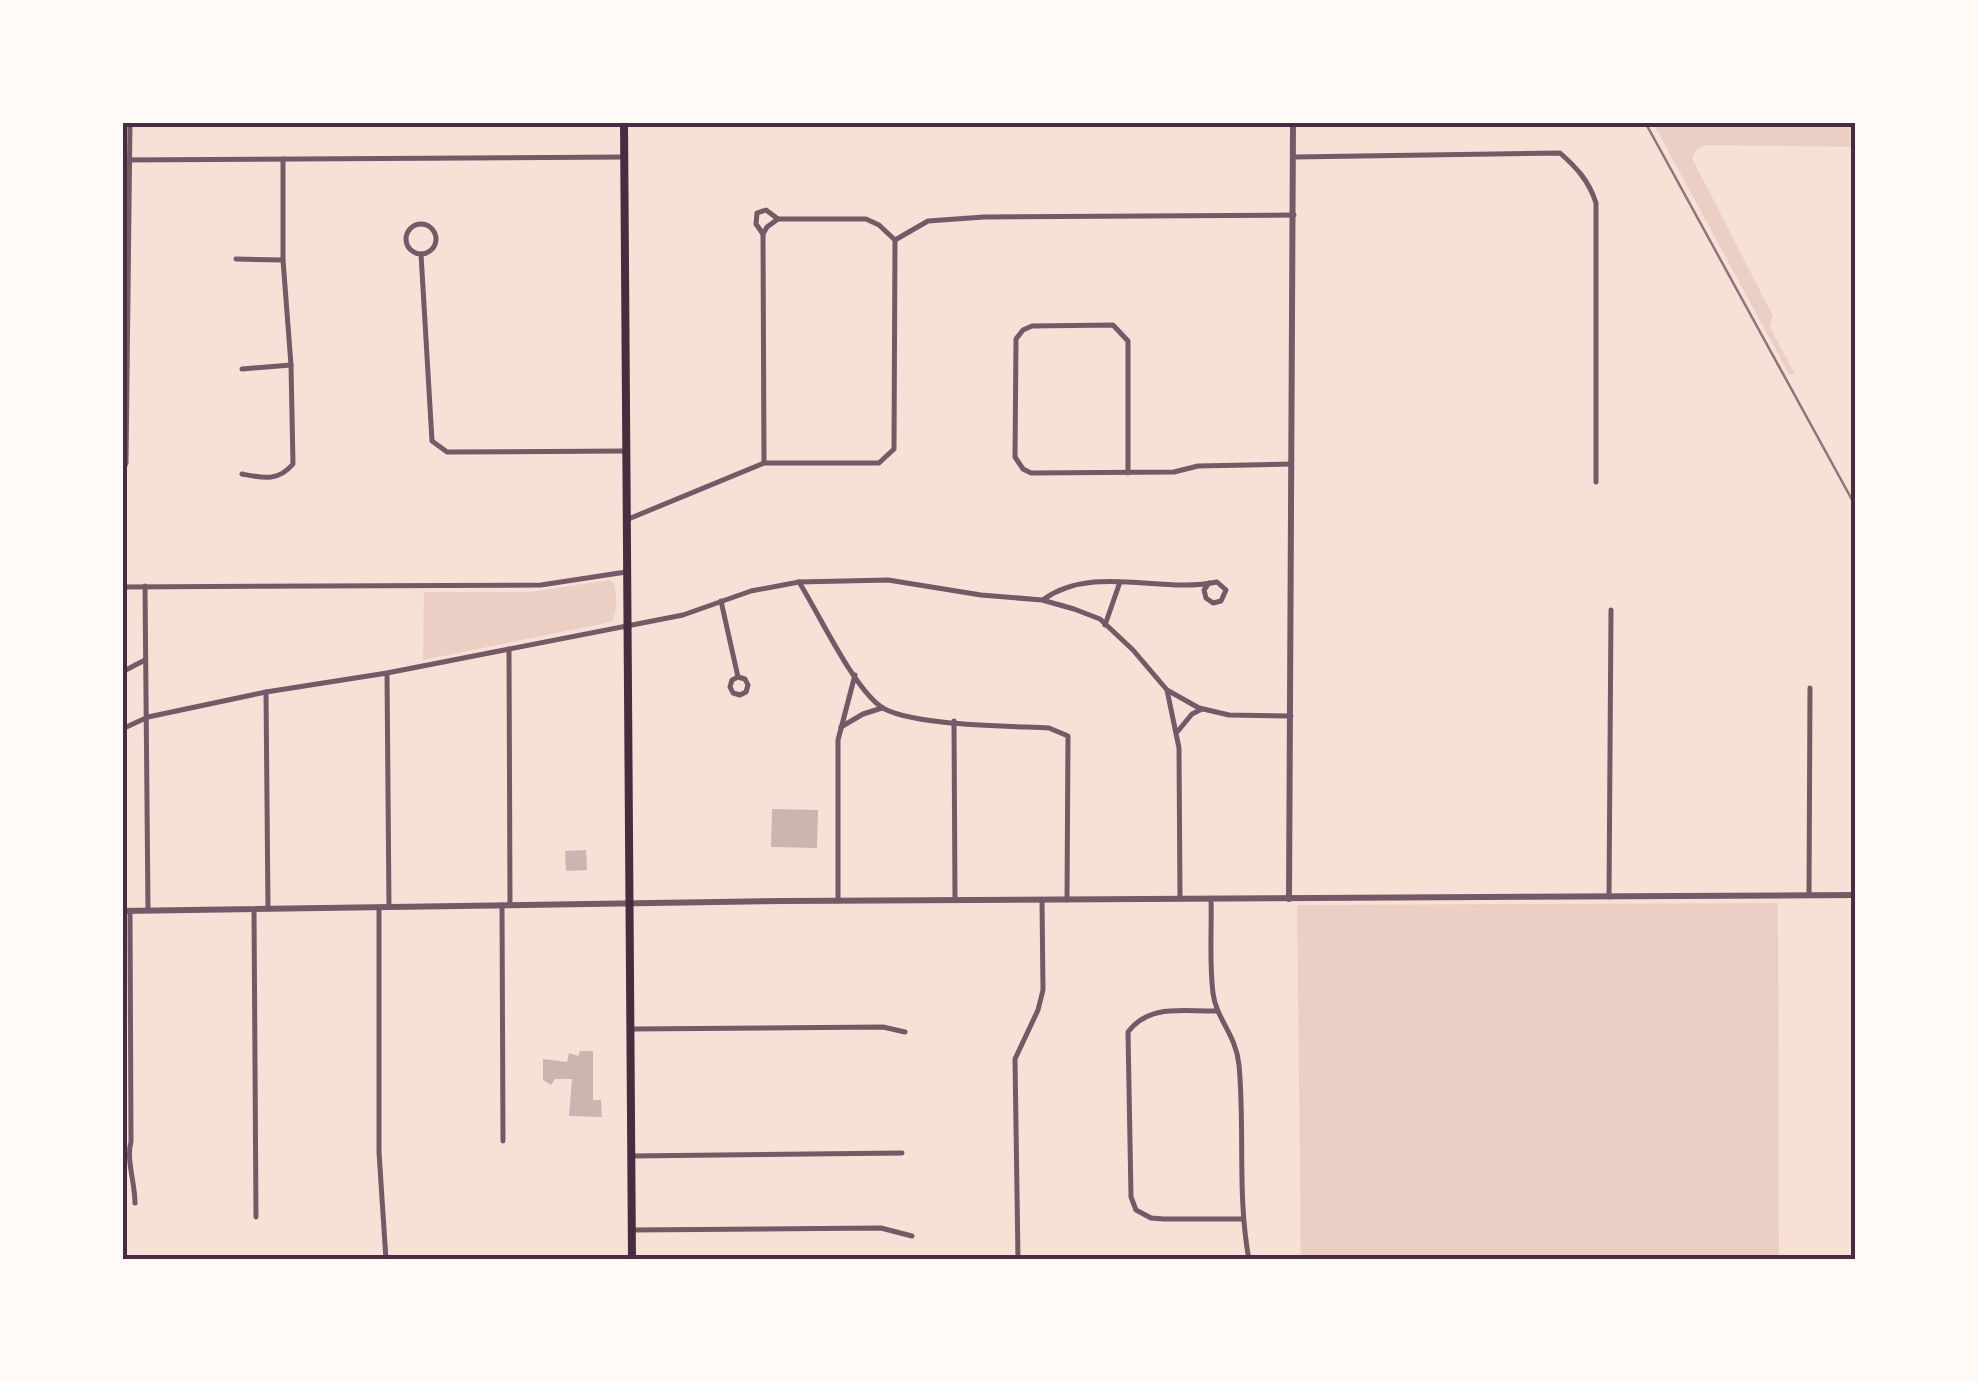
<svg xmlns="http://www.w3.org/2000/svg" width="1978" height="1382" font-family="Commissioner,sans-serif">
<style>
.green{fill:#ebcfc5}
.building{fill:#ccb4b1}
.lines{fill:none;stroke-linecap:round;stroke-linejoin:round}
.minor{stroke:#755966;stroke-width:5}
.tertiary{stroke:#755966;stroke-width:6}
.secondary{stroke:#4a2c40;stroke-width:8}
.rail{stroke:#8f747c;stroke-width:2.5}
.neatline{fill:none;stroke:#4a2c40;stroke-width:4}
</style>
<rect width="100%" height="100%" fill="#f7e1d7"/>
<g class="green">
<path d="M 1653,123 L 1855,123 L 1855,147 L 1706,145 L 1696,150 L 1692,158 L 1773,316 L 1770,327 L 1795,374 L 1789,374 Z"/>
<path d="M 609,580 L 614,583 C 617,594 618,613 611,622 L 423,660 L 424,592 L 530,592 Z"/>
<path d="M 1778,903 L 1779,1259 L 1301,1259 L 1297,905 Z"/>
</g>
<g class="building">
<path d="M 772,809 L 818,810 L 817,848 L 771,847 Z"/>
<path d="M 586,850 L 587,870 L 566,871 L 565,851 Z"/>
<path d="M 580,1051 L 593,1051 L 593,1100 L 601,1100 L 602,1117 L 569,1116 L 572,1079 L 555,1079 L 551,1085 L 543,1080 L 543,1059 L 567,1062 L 569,1053 L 578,1056 Z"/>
</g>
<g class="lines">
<g class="minor">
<path d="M 1294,157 L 1560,153 C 1577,168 1589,181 1596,203 L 1596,482"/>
<path d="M 122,160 L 624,157"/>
<circle cx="421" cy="239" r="15"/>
<path d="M 763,234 L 756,224 L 757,213 L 766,210 L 778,219"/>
<path d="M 895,240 L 928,221 L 984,217 L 1294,215"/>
<path d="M 421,254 L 432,441 L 447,452 L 626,451"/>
<path d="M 236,259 L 283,260"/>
<path d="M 242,369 L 291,365"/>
<path d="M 764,463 L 763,234 L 767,227 L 778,219 L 866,219 L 879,225 L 895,240"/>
<path d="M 122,473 L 126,463 L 130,122"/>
<path d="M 1128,473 L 1128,341 L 1113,325 L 1032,326 L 1023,330 L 1016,339 L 1015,457 L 1023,469 L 1031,473 L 1174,472 L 1198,466 L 1291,464"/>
<path d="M 242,474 C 263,478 278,482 293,464 L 291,365 L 283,260 L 283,159"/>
<path d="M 626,520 L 764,463 L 879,463 L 894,449 L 895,240"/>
<path d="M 799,582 C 819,614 852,685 880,706 C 906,726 1012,726 1049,728 L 1068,736 L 1067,900"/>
<path d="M 145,586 L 148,910"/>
<path d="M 122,587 L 541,585 L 626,572"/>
<path d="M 1044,599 C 1095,564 1161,594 1217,582 L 1226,590 L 1221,601 L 1213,603 L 1206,598 L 1204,590 L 1209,583"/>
<path d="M 721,601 L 738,677 L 745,679 L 748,685 L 746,692 L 740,695 L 733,693 L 730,687 L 732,680 L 738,677"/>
<path d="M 1105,625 L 1120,582"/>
<path d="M 509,649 L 510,905"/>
<path d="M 122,672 L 145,660"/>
<path d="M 387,673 L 389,907"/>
<path d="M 1167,690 L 1179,748 L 1180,899"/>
<path d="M 266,692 L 268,909"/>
<path d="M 954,721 L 955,900"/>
<path d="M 841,727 L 863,714 L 882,708"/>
<path d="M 122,729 L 148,717 L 266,692 L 387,673 L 683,615 L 751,591 L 799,582 L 888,580 L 981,595 L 1042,600 L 1074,609 L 1100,619 L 1133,650 L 1167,690 L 1199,708 L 1229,715 L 1291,716"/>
<path d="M 1178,731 L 1192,714 L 1202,709"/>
<path d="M 1809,895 L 1810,688"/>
<path d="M 1609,897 L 1611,610"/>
<path d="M 1211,899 C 1212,929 1209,962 1213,993 C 1216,1019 1236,1034 1239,1065 C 1245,1130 1237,1195 1249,1260"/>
<path d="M 838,901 L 838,740 L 855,675"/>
<path d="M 502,905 L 503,1141"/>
<path d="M 379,908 L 379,1152 L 386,1260"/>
<path d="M 254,910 L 256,1217"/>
<path d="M 130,912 L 131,1142 C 126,1159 135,1183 135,1203"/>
<path d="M 1218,1011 C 1184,1012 1150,1003 1128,1032 L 1131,1197 L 1136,1210 L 1151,1218 L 1164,1219 L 1241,1219"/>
<path d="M 632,1029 L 883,1027 L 905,1032"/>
<path d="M 631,1156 L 902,1153"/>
<path d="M 632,1230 L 881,1228 L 912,1236"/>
<path d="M 1018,1260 L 1015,1059 L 1038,1010 L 1043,990 L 1042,900"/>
</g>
<g class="tertiary">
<path d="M 1289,899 L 1293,122"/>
<path d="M 122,911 L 784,901 L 1856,895"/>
</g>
<path class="secondary" d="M 624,122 L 632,1260"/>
<path class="rail" d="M 1645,122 L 1856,507"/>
</g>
<rect width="1978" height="1382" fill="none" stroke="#fffaf5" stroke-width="250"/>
<rect x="125" y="125" width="1728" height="1132" class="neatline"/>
</svg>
